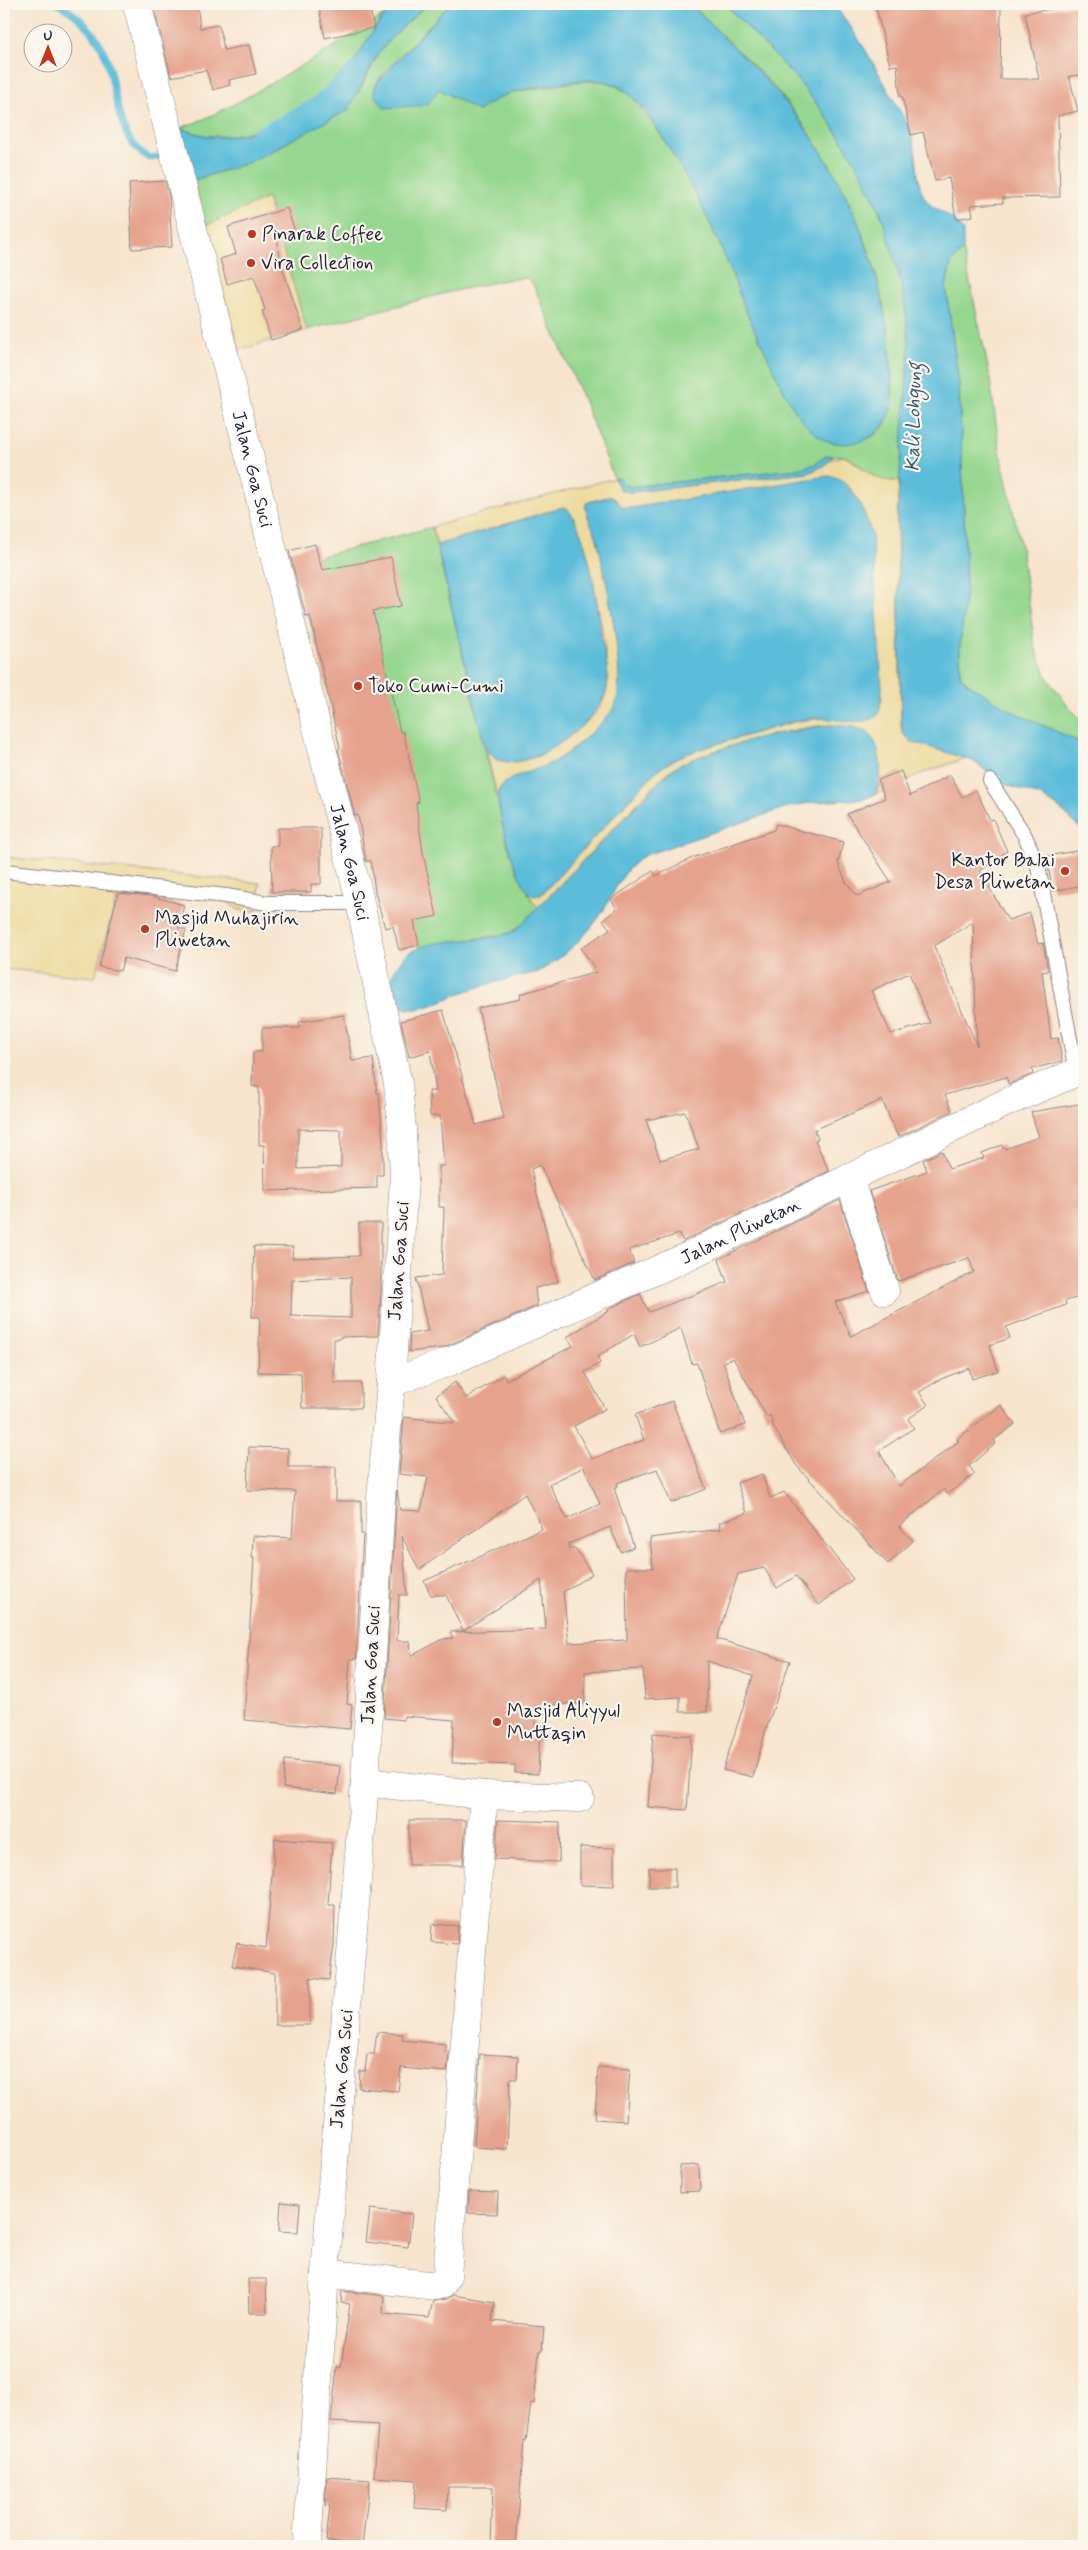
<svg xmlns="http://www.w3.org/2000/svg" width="1088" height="2550" font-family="Mynerve,sans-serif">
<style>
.green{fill:#95d78e;stroke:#5c7c64}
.sand{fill:#eeda9e;stroke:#887e6c}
.water{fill:#5cbdda;stroke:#3f708a}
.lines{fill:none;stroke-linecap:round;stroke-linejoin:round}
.stream{stroke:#5cbdda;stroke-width:7}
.building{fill:#e5a28c;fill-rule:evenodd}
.service-casing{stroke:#8c8384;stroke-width:16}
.minor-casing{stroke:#8c8384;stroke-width:29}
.tertiary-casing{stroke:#8c8384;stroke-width:29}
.service{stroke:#fff;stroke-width:14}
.minor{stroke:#fff;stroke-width:28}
.tertiary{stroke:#fff;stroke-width:28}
.poi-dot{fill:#c8321e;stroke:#fbf7ec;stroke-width:2}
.labels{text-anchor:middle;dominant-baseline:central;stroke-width:4.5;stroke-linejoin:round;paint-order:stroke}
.poi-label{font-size:19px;fill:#22223b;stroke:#fbf7ec;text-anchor:start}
.street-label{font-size:19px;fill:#22223b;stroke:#fbf7ec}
.water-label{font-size:20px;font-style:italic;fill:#365873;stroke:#fbf7ec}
</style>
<rect width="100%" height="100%" fill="#fbf7ec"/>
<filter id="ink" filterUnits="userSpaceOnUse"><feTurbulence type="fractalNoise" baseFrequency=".02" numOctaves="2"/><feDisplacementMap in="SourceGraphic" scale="10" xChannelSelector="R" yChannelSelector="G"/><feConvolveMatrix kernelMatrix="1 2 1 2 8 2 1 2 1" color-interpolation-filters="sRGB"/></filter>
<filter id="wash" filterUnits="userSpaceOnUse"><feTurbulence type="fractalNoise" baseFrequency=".0096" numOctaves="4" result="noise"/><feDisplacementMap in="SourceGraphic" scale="20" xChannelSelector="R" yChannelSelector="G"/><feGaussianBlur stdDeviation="1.12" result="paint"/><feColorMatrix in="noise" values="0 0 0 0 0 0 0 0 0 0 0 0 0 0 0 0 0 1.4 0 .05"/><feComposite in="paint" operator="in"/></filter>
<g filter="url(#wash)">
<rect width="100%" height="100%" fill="#f7e4cd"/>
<g class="green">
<path d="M 427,4 L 450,4 L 383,74 L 376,84 L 374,93 L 439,89 L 478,111 L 495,98 L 507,93 L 582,81 L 602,81 L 613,84 L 631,95 L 659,132 L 692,185 L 727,260 L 747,314 L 823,439 C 844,446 880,444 888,418 C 896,390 891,357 887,328 C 874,238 833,156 774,87 C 748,58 717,32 691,4 L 725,4 C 755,35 786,65 813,98 C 866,165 901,245 908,330 C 912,380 904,432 899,481 C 868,483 868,467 846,457 C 840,454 833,457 827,455 L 815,464 L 798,469 L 626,487 L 619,478 L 614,478 L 583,399 L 533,284 L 527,278 L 504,280 L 442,294 L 307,330 L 267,198 L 205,226 L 194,180 L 229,169 L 278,148 L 359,92 L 377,56 L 390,39 Z"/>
<path d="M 384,15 C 370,33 362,53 349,70 C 322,106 258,139 213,136 C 202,136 190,131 180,128 C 217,116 248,96 282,77 C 317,57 350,37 384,15 Z"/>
<path d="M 963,250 L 989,372 L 1000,452 L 1021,547 L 1035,647 L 1047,677 L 1070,709 L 1084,721 L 1084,744 L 1011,711 L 967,683 L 960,675 L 960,646 L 966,588 L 964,513 L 959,385 L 946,287 L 951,263 Z"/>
<path d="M 432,527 L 505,833 L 519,873 L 538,908 L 526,922 L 510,933 L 419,948 L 407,893 L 316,642 L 295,563 Z"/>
</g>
<g class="sand">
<path d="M 267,198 L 307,330 L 239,350 L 205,226 Z"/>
<path d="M 843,456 C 865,465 869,483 899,481 L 897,523 L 901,728 L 918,743 L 966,758 L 920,774 L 874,795 C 887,778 878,751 869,734 C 857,731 843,725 831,725 C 798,725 692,754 666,773 L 538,908 L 527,892 L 533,896 L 541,895 L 653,774 L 668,762 L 686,753 L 797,721 L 825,718 L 865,721 L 882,701 L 872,538 C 867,518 855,484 835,477 L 631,508 L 622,507 L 612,496 L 588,502 L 585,507 C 588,517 593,526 596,535 C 604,564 629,685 615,708 C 606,722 567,755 552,763 C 536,771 519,775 503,784 L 499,790 L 498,798 L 485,747 L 490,755 C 504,756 519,759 532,758 C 545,757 591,720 599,709 C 602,703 606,695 607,688 C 612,666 584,514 564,507 L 437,545 L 432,527 L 614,478 L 619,487 L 630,492 L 808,473 C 822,468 829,459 843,456 Z"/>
<path d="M 4,857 L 260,883 L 257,911 L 239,910 L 226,901 L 119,888 L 95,977 L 4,969 Z"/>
</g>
<g class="water">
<path d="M 396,4 L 427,4 L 390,39 L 377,56 L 348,110 L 250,162 L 194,180 L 180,128 C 190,131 202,136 213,137 C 258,139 324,106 349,69 C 366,45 373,25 396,4 Z"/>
<path d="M 450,4 L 691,4 C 724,39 761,71 791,109 C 849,182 886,273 891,366 C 891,379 893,392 892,405 C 888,436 851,453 823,439 C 804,429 791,405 782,387 C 771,363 759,340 748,316 C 740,297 734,278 726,259 C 708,217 688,178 664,140 C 653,122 640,99 621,88 C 600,75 573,81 550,85 C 520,90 503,92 478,111 L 439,89 L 427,105 L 385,108 L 374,95 L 376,84 Z"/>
<path d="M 725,4 L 833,4 C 857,32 874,65 892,97 C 899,110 908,123 912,137 C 919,157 915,178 924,197 C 933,213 954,213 963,231 L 963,250 L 951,263 L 946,287 L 959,385 L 964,513 L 966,588 L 960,646 L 960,675 L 967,683 L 1011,711 L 1084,744 L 1084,832 L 1060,809 L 1043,797 L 1004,784 L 973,761 L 910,741 L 902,733 L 897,515 L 909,348 L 906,312 L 899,275 L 881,213 L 856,163 L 829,120 L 797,79 Z"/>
<path d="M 827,455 L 833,457 L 823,466 L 808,473 L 630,492 L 621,490 L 614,478 L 619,478 L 628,487 L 798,469 L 815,464 Z"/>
<path d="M 828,476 C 853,478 867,517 872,537 L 882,688 L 880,709 L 877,716 C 861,728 833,717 814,718 C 794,720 774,728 755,733 C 719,744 682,750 653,774 L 541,895 L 531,895 C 516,882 493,806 500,787 C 513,774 535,771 551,763 C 573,752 596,729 612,711 C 631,690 604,569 597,539 C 594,528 584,514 586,503 L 612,496 L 622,507 L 631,508 Z"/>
<path d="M 563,507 L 567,508 C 591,537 597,606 602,643 C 605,657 610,674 607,688 C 600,721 533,773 498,760 C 492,758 489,752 485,747 L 437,545 Z"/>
<path d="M 833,725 C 843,726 855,726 864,730 C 882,739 885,781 874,795 L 863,799 L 815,802 L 788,807 L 645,855 C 623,869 616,889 603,911 C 589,934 562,959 538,972 C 513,978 486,984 461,993 C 446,998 427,1010 411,1009 C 393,1009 386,990 392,976 C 396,967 402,957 410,952 C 440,935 484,945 515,931 L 672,769 C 705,749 794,728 833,725 Z"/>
</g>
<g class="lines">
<g class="stream">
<path d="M 58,4 C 79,15 98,34 106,57 C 118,91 114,139 149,158 L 169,156"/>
<path d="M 256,132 L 314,102 L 353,66"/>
</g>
</g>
<g id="blocks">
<g class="building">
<path d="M 153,4 L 197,4 L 200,28 L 219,25 L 224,50 L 249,45 L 256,74 L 229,80 L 230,85 L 213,90 L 206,70 L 171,77 Z"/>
<path d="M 318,4 L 369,4 L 374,28 L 325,38 Z"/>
<path d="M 875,4 L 1001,4 L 1000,79 L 1039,79 L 1025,13 L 1084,4 L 1084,75 L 1069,76 L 1078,111 L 1058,116 L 1060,197 L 1003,198 L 1003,203 L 971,205 L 973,216 L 956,219 L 949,178 L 935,181 L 923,132 L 911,135 L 902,96 L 900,96 L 897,65 L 890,66 Z"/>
<path d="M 165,181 L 169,196 L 172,247 L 132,249 L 129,183 Z"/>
<path d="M 287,208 L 295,232 L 277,239 L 282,267 L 303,330 L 271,340 L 262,311 L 265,310 L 254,276 L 227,284 L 220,259 L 236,254 L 228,227 Z"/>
<path d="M 315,544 L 322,570 L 391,557 L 401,606 L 373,611 L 400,732 L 403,731 L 419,802 L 416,803 L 423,853 L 437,916 L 414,921 L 419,945 L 399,950 L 393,926 L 385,928 L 375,892 L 371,861 L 366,861 L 358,815 L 355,816 L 338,749 L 340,748 L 310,616 L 306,617 L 289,551 Z"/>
<path d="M 901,771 L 910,796 L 950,775 L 962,797 L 976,790 L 990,820 L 993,819 L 1007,851 L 980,871 L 991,886 L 989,887 L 1008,920 L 1030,913 L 1038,944 L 1043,943 L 1048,971 L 1042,972 L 1051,1039 L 1058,1038 L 1062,1061 L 1032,1069 L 1033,1074 L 1009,1084 L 1006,1077 L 945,1095 L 952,1111 L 898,1137 L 882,1100 L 814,1130 L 818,1139 L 815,1140 L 829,1171 L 683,1241 L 679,1234 L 629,1250 L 634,1263 L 595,1280 L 540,1165 L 531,1169 L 558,1282 L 535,1288 L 537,1306 L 442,1348 L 409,1352 L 410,1334 L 428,1331 L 416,1278 L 442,1275 L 444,1207 L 439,1207 L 439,1166 L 444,1166 L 440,1116 L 430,1116 L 429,1091 L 436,1091 L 430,1051 L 409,1057 L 401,1021 L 443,1010 L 476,1125 L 504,1118 L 478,1008 L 521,999 L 520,994 L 597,972 L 581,948 L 610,929 L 603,920 L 617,909 L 611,899 L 653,871 L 656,876 L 692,858 L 774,830 L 776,824 L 843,842 L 838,863 L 846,882 L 857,896 L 891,882 L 847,814 L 885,798 L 878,780 ZM 973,922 L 977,1046 L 934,946 ZM 909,973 L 930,1023 L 891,1034 L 871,991 ZM 685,1112 L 699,1149 L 660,1160 L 646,1120 Z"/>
<path d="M 278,828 L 321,828 L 321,884 L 311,884 L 311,892 L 272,892 L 271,846 L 278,846 Z"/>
<path d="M 1077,851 L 1083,885 L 1053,891 L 1046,856 Z"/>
<path d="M 118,893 L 151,896 L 184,905 L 178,928 L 186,930 L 175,971 L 124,958 L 120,971 L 99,967 Z"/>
<path d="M 344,1015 L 352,1061 L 373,1058 L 377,1093 L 379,1093 L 383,1142 L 383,1175 L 377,1175 L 377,1188 L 265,1191 L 264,1145 L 259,1145 L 259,1087 L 252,1086 L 253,1052 L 262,1052 L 262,1028 L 300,1028 L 299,1022 ZM 298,1129 L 341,1130 L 341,1167 L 298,1169 Z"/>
<path d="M 1084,1103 L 1084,1296 L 1065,1301 L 1066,1305 L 1006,1327 L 1010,1338 L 990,1345 L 998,1371 L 972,1379 L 969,1368 L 941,1379 L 919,1392 L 928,1405 L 908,1419 L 914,1428 L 879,1451 L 899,1486 L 959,1441 L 957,1439 L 1001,1405 L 1015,1424 L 994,1440 L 996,1443 L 969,1466 L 975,1474 L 947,1494 L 944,1489 L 899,1526 L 913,1541 L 888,1564 L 796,1465 L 774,1428 L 770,1415 L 767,1417 L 733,1358 L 723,1362 L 745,1425 L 720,1434 L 697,1363 L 692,1364 L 681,1328 L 640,1347 L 634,1334 L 597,1357 L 600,1363 L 585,1372 L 605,1409 L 574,1426 L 592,1459 L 644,1440 L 635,1415 L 672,1401 L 706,1489 L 671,1503 L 657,1469 L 617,1483 L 618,1486 L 614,1488 L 634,1547 L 621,1552 L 610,1527 L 568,1544 L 569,1549 L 575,1548 L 592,1574 L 563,1592 L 569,1643 L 627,1640 L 626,1568 L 653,1568 L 650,1538 L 721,1529 L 719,1523 L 747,1513 L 737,1483 L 762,1474 L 770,1498 L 784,1492 L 853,1579 L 819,1605 L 796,1576 L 777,1588 L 764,1568 L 738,1574 L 717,1639 L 790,1661 L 766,1729 L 753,1777 L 723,1770 L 753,1676 L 707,1661 L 707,1712 L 680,1712 L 680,1697 L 645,1699 L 643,1669 L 585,1672 L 585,1703 L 535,1706 L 535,1725 L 540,1725 L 538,1774 L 515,1773 L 515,1765 L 452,1763 L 454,1720 L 404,1716 L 404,1720 L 384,1718 L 397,1489 L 400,1510 L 421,1511 L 428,1477 L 399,1474 L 404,1417 L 455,1423 L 436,1396 L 455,1382 L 466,1398 L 504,1375 L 506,1380 L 573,1346 L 567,1337 L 609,1311 L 608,1309 L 640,1294 L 649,1312 L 727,1282 L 719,1259 L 840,1200 L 869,1291 L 835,1302 L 851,1336 L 974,1272 L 969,1258 L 898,1281 L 869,1191 L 927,1171 L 923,1160 L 942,1151 L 949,1169 L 984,1158 L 982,1153 L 1002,1145 L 1004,1149 L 1039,1137 L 1031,1112 ZM 584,1467 L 600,1504 L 567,1519 L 549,1484 ZM 525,1494 L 542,1529 L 424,1581 L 431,1595 L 446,1595 L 463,1631 L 541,1580 L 546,1629 L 450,1632 L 453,1638 L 443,1639 L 411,1656 L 410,1641 L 397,1641 L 399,1595 L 407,1595 L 402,1536 L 419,1570 Z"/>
<path d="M 359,1223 L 381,1223 L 381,1291 L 378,1336 L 340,1337 L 340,1339 L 334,1339 L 334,1383 L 361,1383 L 361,1408 L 302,1408 L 301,1373 L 258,1372 L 260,1317 L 252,1317 L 254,1246 L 293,1247 L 292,1258 L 359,1256 ZM 351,1277 L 351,1318 L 291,1316 L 292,1280 Z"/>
<path d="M 249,1447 L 288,1448 L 288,1467 L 336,1467 L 336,1501 L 361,1501 L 361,1534 L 363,1534 L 356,1659 L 350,1659 L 347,1704 L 352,1705 L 350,1729 L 244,1720 L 254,1558 L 252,1558 L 253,1536 L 292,1538 L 295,1491 L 247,1490 Z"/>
<path d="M 653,1733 L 692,1736 L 687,1810 L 648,1807 Z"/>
<path d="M 285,1760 L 340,1766 L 337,1794 L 283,1788 Z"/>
<path d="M 409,1820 L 466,1820 L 463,1865 L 409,1865 Z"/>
<path d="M 498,1820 L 560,1822 L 559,1862 L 495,1859 Z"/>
<path d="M 275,1839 L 332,1843 L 328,1905 L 335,1905 L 334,1945 L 329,1980 L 310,1978 L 310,2025 L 275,2025 L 275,1973 L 232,1966 L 237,1943 L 266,1948 Z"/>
<path d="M 580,1847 L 614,1848 L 614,1886 L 580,1885 Z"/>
<rect x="649" y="1868" width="26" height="19"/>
<path d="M 432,1924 L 458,1926 L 457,1944 L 431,1942 Z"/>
<path d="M 377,2032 L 403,2034 L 402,2040 L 445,2044 L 445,2052 L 449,2053 L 447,2072 L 401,2068 L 398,2091 L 359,2088 L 360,2071 L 365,2071 L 367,2054 L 374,2054 Z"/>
<path d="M 480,2054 L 518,2056 L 517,2079 L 510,2079 L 507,2149 L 474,2147 Z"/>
<path d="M 598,2067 L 630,2069 L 626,2121 L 595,2119 Z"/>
<path d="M 699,2165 L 700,2191 L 680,2192 L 680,2166 Z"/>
<path d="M 469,2191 L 498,2192 L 497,2214 L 468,2213 Z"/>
<path d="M 281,2202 L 300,2204 L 298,2232 L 279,2231 Z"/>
<path d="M 370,2209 L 412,2214 L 408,2247 L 366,2242 Z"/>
<path d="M 248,2279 L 266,2279 L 267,2313 L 249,2313 Z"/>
<path d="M 342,2291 L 384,2296 L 383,2314 L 429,2318 L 433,2301 L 447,2299 L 453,2295 L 495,2302 L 492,2321 L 544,2326 L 542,2351 L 539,2351 L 534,2404 L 531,2403 L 526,2441 L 524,2440 L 516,2546 L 491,2546 L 493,2487 L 448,2487 L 447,2510 L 414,2508 L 416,2480 L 374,2477 L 378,2425 L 331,2422 L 337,2367 L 341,2367 L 350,2304 L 341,2303 Z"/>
<path d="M 327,2477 L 370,2480 L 362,2546 L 326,2541 L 330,2506 L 325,2505 Z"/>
</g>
</g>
</g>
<g filter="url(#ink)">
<use href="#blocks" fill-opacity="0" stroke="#8c8384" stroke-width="1"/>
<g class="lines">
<g class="service-casing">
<g id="service">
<path d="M 990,781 L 1025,836 L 1038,866 L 1076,1072"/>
<path d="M 4,871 L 226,896 L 267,903 L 360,903"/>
</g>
</g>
<g class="minor-casing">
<g id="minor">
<path d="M 849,1178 L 885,1291"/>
<path id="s1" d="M 391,1383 L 451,1361 L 684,1258 L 1005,1103 L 1084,1069"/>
<path d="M 365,1782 L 484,1795 L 580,1798"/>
<path d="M 325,2273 L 436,2286 L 442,2284 L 447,2276 L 484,1795"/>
</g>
</g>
<g class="tertiary-casing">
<g id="tertiary">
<path id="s2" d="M 137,4 L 358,893 L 398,1084 L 402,1129 L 404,1179 L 391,1383 L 381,1498 L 365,1782 L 325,2273 L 307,2546"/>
</g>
</g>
<use href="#service" class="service"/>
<use href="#minor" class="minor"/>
<use href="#tertiary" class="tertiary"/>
</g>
</g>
<g class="poi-dot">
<circle cx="252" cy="234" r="5"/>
<circle cx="251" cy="263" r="5"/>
<circle cx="358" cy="686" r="5"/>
<circle cx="1065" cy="871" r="5"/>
<circle cx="145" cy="929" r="5"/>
<circle cx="497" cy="1722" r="5"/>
</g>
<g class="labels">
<g class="poi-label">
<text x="262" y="234">Pinarak Coffee</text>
<text x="261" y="263">Vira Collection</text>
<text x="368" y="686">Toko Cumi-Cumi</text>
<text x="1055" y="860" text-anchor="end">Kantor Balai<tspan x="1055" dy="22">Desa Pliwetan</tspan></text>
<text x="155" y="918">Masjid Muhajirin<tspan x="155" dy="22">Pliwetan</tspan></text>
<text x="507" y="1711">Masjid Aliyyul<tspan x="507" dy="22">Muttaqin</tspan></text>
</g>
<g class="street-label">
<text stroke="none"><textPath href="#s2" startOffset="479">Jalan Goa Suci</textPath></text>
<text stroke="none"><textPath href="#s2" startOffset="884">Jalan Goa Suci</textPath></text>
<text stroke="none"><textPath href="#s1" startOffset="381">Jalan Pliwetan</textPath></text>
<text transform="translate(399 1261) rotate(-86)">Jalan Goa Suci</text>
<text transform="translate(371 1665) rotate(-87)">Jalan Goa Suci</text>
<text transform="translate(342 2069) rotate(-85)">Jalan Goa Suci</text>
</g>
<g class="water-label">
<text transform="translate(914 417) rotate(-89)">Kali Lohgung</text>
</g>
</g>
<rect width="1088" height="2550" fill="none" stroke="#fbf7ec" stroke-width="20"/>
<g transform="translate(48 48)"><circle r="24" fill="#fbf7ec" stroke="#a4a2a5"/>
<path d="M0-4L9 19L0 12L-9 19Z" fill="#c8321e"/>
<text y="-8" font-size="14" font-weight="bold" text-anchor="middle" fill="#22223b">U</text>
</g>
</svg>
